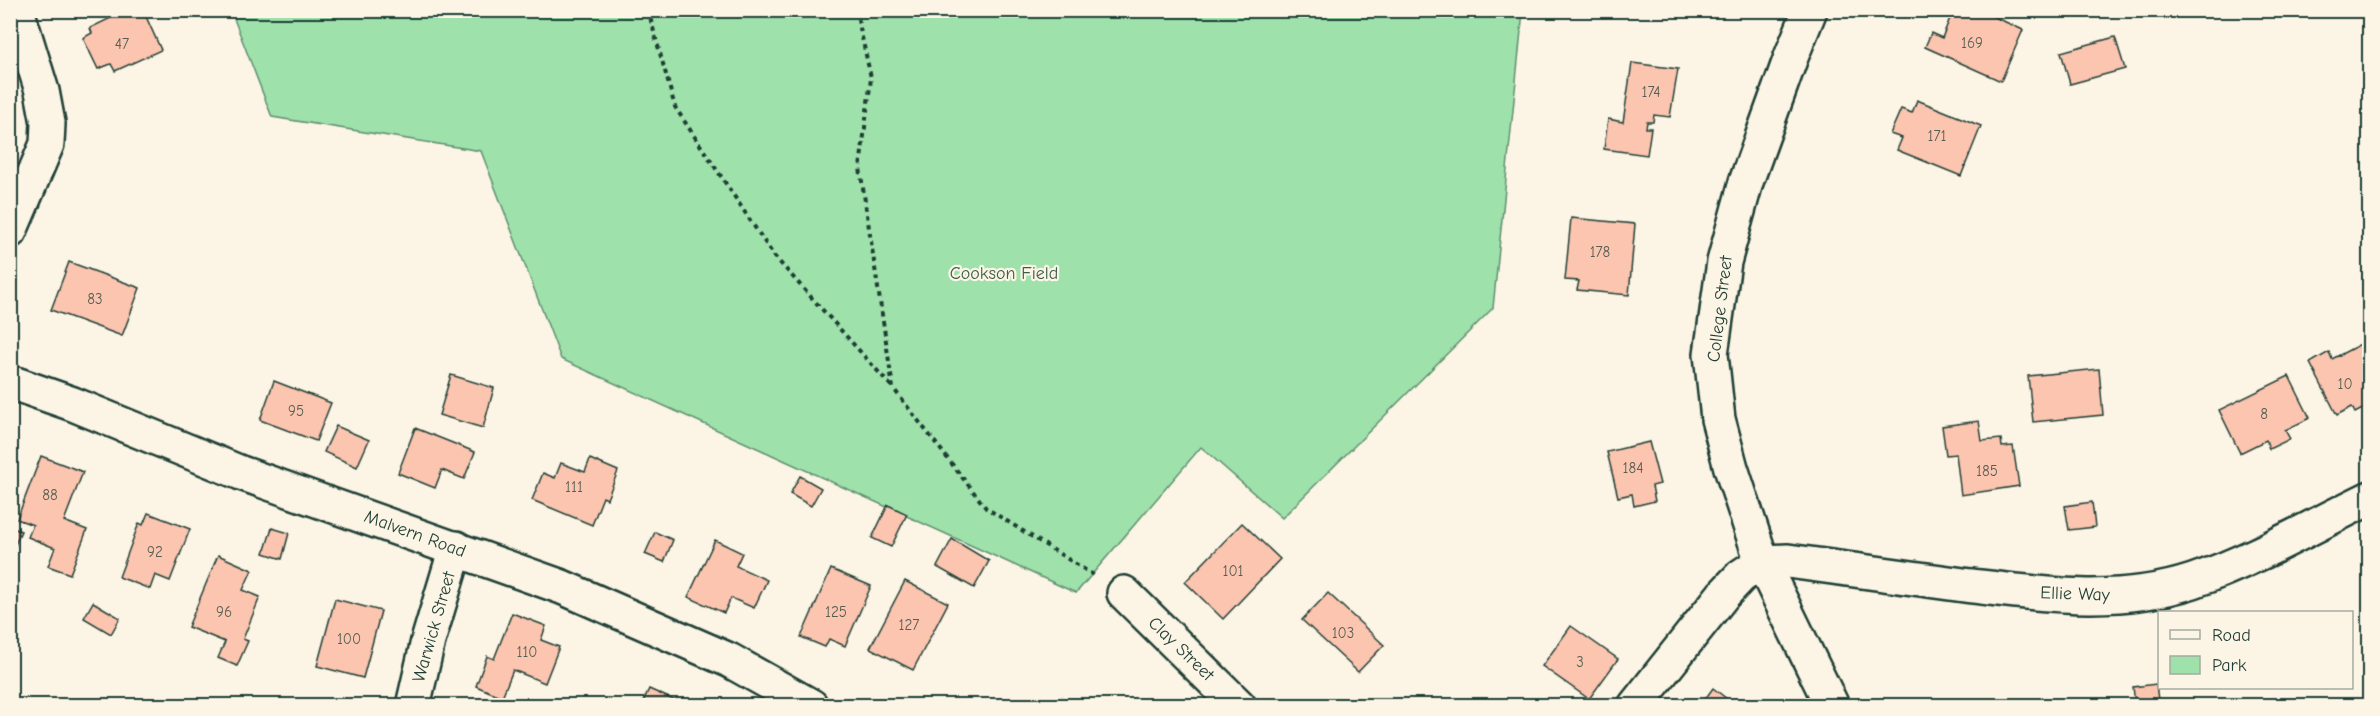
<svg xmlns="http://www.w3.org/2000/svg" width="2380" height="716" font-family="'Comic Neue',sans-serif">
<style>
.green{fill:#9fe1ab;stroke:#5f8f70;stroke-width:1.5}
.building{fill:#fcc5b0;stroke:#1f3d34;stroke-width:1.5}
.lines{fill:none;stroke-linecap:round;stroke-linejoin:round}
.street-casing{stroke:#1f3d34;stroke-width:38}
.secondary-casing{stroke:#1f3d34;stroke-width:38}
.path{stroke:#1f3d34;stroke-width:4;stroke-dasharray:4.5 4.5;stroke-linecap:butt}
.street{stroke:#fcf5e5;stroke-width:33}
.secondary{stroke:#fcf5e5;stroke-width:33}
.labels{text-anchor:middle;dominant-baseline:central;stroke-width:4.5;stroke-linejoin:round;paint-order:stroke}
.number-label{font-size:15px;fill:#565f53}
.park-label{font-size:18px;fill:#395e4c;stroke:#fcf5e5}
.street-label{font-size:18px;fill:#1f3d34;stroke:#fcf5e5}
</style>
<rect width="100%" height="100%" fill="#fcf5e5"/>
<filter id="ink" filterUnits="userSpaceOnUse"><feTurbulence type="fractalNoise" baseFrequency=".0167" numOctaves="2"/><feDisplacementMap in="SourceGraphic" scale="12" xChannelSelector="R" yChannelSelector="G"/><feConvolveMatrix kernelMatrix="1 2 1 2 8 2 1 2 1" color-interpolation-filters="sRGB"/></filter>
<g filter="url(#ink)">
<path class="green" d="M 231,11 L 1523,11 L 1493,308 L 1282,518 L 1201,447 L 1076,593 L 561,359 L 481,151 L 272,117 Z"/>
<g class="building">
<path d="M 127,10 L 143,10 L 161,50 L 115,71 L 111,64 L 98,69 L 83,38 L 92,33 L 90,28 Z"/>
<path d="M 1947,10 L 1979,10 L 2023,30 L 2001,81 L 1925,47 L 1931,33 L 1942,38 L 1952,13 Z"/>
<path d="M 2115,37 L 2125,69 L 2070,84 L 2061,52 Z"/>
<path d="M 1632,63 L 1678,69 L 1670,117 L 1654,115 L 1653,122 L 1647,122 L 1646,128 L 1651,128 L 1647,155 L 1604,149 L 1608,119 L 1623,122 Z"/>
<path d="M 1917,100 L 1981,126 L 1961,176 L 1897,150 L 1902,138 L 1890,134 L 1901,109 L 1912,113 Z"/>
<path d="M 1571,218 L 1635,224 L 1629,295 L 1577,290 L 1579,281 L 1565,280 Z"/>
<path d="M 69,262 L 140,288 L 122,336 L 51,310 Z"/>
<path d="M 2370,339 L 2370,405 L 2355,413 L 2352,407 L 2337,415 L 2310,363 L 2329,352 L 2332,359 Z"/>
<path d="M 2099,369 L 2103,415 L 2033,422 L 2028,376 Z"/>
<path d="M 451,375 L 494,388 L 483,428 L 439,415 Z"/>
<path d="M 2289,376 L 2310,418 L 2285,430 L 2290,439 L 2269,449 L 2266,440 L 2240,453 L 2219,410 Z"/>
<path d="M 274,381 L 331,403 L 316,441 L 260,420 Z"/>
<path d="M 1979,421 L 1982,441 L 2001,439 L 2002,447 L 2013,446 L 2019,486 L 1961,495 L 1956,454 L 1946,455 L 1942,426 Z"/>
<path d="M 336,426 L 369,440 L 357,467 L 324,452 Z"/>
<path d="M 415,428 L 475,452 L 464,479 L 442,470 L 435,488 L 398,473 Z"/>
<path d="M 1649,442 L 1660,484 L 1652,486 L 1655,501 L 1634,506 L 1632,494 L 1618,497 L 1607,452 Z"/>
<path d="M 41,456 L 83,472 L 64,521 L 87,530 L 70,574 L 48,566 L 55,548 L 28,537 L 33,525 L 17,519 Z"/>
<path d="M 590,459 L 618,471 L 607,499 L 603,497 L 592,525 L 532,500 L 543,473 L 555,478 L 561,463 L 585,472 Z"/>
<path d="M 800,476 L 821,488 L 811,506 L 790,494 Z"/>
<path d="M 2092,502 L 2095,527 L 2069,530 L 2065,506 Z"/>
<path d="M 888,505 L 907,514 L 891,547 L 872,538 Z"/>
<path d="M 148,513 L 190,529 L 170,581 L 155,575 L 150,589 L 119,577 L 139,523 L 143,525 Z"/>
<path d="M 1242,523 L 1280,559 L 1223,619 L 1185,582 Z"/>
<path d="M 10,527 L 21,531 L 11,554 L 10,554 Z"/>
<path d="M 272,528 L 289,533 L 282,559 L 264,553 Z"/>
<path d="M 655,532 L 673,540 L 664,562 L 645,554 Z"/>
<path d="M 952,539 L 989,561 L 974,588 L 937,567 Z"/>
<path d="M 715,540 L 742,553 L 736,566 L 767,580 L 754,608 L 731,598 L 724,613 L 688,597 Z"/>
<path d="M 218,555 L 252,570 L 243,590 L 260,597 L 243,639 L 248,641 L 237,666 L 218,658 L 225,642 L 188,627 Z"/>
<path d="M 831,569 L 871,586 L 845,646 L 829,639 L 825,647 L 801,637 Z"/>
<path d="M 905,581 L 948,603 L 913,670 L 870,648 Z"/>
<path d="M 1328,593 L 1384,645 L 1358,672 L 1302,620 Z"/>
<path d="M 335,599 L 381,611 L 363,678 L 317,666 Z"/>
<path d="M 93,602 L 120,618 L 111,634 L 84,618 Z"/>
<path d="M 512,613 L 546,626 L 541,640 L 559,647 L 545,683 L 513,670 L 502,697 L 476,686 L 487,656 L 494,659 Z"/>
<path d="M 1571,626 L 1618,659 L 1589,699 L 1542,666 Z"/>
<path d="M 2156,684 L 2158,700 L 2135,703 L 2133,687 Z"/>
<path d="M 1713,688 L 1736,706 L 1700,706 Z"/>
<path d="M 649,689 L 687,706 L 641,706 Z"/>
<path d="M 1062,697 L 1073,706 L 1056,706 Z"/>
</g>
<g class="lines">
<g class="street-casing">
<g id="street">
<path d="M 10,231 L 47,144 L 48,123 L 42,91 L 17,10"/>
<path d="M 10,382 L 73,404 L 241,473 L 562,587 L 729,660 L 811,706"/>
<path d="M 1124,593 L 1239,706"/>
<path d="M 413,706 L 428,641 L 456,548"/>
<path d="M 1635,706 L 1723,595 L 1741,576 L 1762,562 L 1788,561 C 1847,569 1905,577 1964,585 C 2041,594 2117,606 2193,581 C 2254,560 2312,526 2370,498"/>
</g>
</g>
<g class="secondary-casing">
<path id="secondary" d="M 1810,10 L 1791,57 L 1746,182 L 1724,262 L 1711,354 L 1718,419 L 1731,468 L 1762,562 L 1832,706"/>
</g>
<g class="path">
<path d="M 648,10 L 675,107 L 774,256 L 893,388"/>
<path d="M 856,10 L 871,78 L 860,168 L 893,388 L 986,508 L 1095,576"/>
</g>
<use href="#street" class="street"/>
<use href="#secondary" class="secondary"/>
</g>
</g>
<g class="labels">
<g class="number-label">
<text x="1972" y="43">169</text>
<text x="122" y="44">47</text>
<text x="1651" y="92">174</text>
<text x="1937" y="136">171</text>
<text x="1600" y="252">178</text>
<text x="95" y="299">83</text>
<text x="2345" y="384">10</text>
<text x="296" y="411">95</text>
<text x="2264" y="414">8</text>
<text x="1633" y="468">184</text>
<text x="1987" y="471">185</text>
<text x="574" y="487">111</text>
<text x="50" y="495">88</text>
<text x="155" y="552">92</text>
<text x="1233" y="571">101</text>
<text x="224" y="612">96</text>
<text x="836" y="612">125</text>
<text x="909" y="625">127</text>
<text x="1343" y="633">103</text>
<text x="349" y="639">100</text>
<text x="527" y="652">110</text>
<text x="1580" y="662">3</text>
</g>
<g class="park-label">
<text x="1004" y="273">Cookson Field</text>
</g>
<g class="street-label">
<text transform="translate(1720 309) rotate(-83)">College Street</text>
<text transform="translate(415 534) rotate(20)">Malvern Road</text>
<text transform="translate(2075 594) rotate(2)">Ellie Way</text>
<text transform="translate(434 627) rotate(-74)">Warwick Street</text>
<text transform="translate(1181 649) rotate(44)">Clay Street</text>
</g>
</g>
<rect width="2380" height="716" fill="none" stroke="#fcf5e5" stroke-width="36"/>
<rect x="18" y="18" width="2344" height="680" fill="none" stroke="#1f3d34" stroke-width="2" filter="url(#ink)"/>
<rect x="2158" y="611" width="195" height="78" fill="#fcf5e5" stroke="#a4ab9e" stroke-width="1.5"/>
<rect x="2170" y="630" width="30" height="9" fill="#fcf5e5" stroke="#a4ab9e" stroke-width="1.5"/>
<text x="2212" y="641" font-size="18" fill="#1f3d34">Road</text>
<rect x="2170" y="656" width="30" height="18" fill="#9fe1ab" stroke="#a4ab9e" stroke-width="1.5"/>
<text x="2212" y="671" font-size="18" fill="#1f3d34">Park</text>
</svg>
